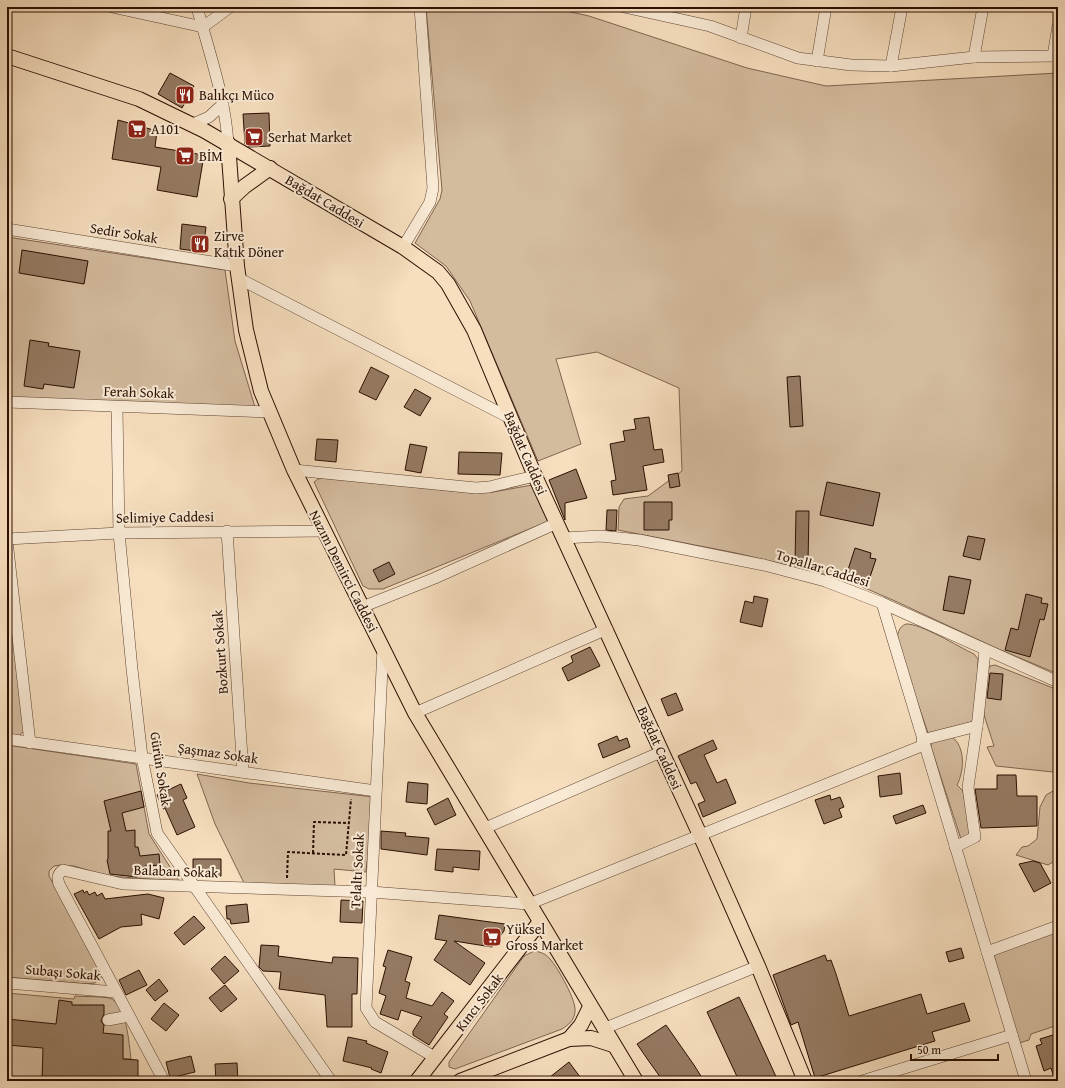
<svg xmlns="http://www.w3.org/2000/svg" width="1065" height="1088" font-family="'Gentium Book Plus',serif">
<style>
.green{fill:#d3bb9e;stroke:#7f654f}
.building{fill:#957b63;stroke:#2b0f00}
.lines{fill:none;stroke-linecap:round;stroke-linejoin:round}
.minor-casing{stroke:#5e4330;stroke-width:12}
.major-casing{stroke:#2b0f00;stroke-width:16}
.path{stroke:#2b0f00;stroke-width:2;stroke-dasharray:3 2;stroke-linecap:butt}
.minor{stroke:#f9ead5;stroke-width:11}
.major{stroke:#f6debe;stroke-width:14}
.labels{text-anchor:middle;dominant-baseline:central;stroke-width:4;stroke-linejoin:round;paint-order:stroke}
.poi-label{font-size:14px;fill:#2b0f00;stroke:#f9ead5;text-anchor:start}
.street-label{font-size:14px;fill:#2b0f00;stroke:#f9ead5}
</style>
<rect width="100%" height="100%" fill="#f6debe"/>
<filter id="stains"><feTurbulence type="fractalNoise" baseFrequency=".005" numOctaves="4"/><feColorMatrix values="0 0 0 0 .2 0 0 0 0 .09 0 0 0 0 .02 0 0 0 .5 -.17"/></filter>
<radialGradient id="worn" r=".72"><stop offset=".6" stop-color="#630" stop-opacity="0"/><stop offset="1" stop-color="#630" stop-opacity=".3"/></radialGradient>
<g class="green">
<path d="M 426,7 L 548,7 L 589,16 L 747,68 L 826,86 L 1058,73 L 1058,674 L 996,648 L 895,601 L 844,579 L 736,553 L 618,530 L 619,507 L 624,499 L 648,496 L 682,471 L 679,388 L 597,352 L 556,359 L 581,444 L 538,461 L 470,301 L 446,266 L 415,243 L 440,199 L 442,190 Z"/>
<path d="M 7,237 L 225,270 L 235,341 L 255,407 L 7,398 Z"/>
<path d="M 323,478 L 474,493 L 493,492 L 532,485 L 549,521 L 383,589 L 369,589 L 363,586 L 314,482 L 318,479 Z"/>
<path d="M 7,581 L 24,731 L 19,736 L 7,734 Z"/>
<path d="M 906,624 C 920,623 959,647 974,654 L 978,659 L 978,698 L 972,722 L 928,733 L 897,643 C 897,635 898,627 906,624 Z"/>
<path d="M 995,665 L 1058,690 L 1058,859 L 1048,865 L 1016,855 L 1022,847 L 1028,846 L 1037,839 L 1040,807 L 1046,795 L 1058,788 L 1053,772 L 996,766 L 987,747 L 994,746 L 984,715 L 986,674 L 990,666 Z"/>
<path d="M 952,737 C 966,747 964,772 957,785 L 963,791 L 971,836 L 961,839 L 931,747 L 931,744 L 933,742 Z"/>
<path d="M 7,745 L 136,764 L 149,834 L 179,881 L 107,876 L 74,866 L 61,865 L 54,866 L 49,871 L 49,876 L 101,973 L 101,978 L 95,983 L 86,984 L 7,977 Z"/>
<path d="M 197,774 L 249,783 L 374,797 L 366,872 L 334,869 L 335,886 L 244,883 L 215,824 Z"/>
<path d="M 1058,931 L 1058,1025 L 1031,1034 L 1029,1040 L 1019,1043 L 993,953 Z"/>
<path d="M 534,951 C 541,952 546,954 550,959 C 558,968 577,1001 575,1012 C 574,1021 568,1025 562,1029 L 455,1069 L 449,1067 L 449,1062 L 524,956 Z"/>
<path d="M 7,993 L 74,999 L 75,996 C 86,997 98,996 109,998 C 127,1002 129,1045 131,1059 L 43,1057 L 42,1081 L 7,1081 Z"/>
</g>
<g class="building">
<path d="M 170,73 L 194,86 L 182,108 L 158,94 Z"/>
<path d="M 269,113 L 270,146 L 249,147 L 245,144 L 243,114 Z"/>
<path d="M 118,120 L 157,131 L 155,147 L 204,155 L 197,197 L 157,190 L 161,167 L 112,159 Z"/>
<path d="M 182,224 L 206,227 L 203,252 L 180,249 Z"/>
<path d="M 22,250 L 88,261 L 84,284 L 19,273 Z"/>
<path d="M 30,340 L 49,343 L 48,346 L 80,351 L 74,388 L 44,384 L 43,389 L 24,386 Z"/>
<path d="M 371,367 L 389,376 L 376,400 L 359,392 Z"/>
<path d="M 800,376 L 803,426 L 790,427 L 787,377 Z"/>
<path d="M 415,389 L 431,398 L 420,416 L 404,407 Z"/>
<path d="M 649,417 L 654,450 L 662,449 L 664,462 L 643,466 L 647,490 L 613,495 L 611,481 L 616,480 L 610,444 L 625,441 L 623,431 L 636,429 L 634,419 Z"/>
<path d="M 317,439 L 338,440 L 336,462 L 315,460 Z"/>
<path d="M 410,444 L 427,447 L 421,473 L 405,470 Z"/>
<path d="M 459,452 L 502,453 L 500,475 L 458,474 Z"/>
<path d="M 576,469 L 587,498 L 565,503 L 565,520 L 549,480 Z"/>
<path d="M 678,473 L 680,486 L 670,488 L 668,475 Z"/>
<path d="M 827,482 L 880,493 L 873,526 L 820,515 Z"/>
<path d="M 644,502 L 672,502 L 672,520 L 669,520 L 669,530 L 644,530 Z"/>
<path d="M 607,510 L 617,510 L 616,531 L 606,530 Z"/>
<path d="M 796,511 L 809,511 L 808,563 L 795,563 Z"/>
<path d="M 968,536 L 985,539 L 980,560 L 963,556 Z"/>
<path d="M 855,548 L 871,553 L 870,558 L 876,559 L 868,583 L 854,579 L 855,575 L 847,573 Z"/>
<path d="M 389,562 L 395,574 L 379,582 L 373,570 Z"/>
<path d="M 949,576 L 971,580 L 964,614 L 943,610 Z"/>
<path d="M 1026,594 L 1042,598 L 1041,603 L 1048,604 L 1044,620 L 1040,619 L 1030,657 L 1005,650 L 1011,628 L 1018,630 Z"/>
<path d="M 754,596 L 768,599 L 762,627 L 740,622 L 745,601 L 753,603 Z"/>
<path d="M 590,647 L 600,666 L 568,681 L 562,668 L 573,662 L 571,656 Z"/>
<path d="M 990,673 L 1003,674 L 1001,700 L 987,698 Z"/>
<path d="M 676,693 L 683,710 L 668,716 L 661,699 Z"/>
<path d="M 617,736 L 619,741 L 627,738 L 630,747 L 603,758 L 598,744 Z"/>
<path d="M 713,740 L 717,749 L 704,755 L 717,783 L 726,779 L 736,803 L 703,817 L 698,804 L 705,801 L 696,782 L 691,784 L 678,756 Z"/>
<path d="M 900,773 L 902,794 L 880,797 L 878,776 Z"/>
<path d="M 997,775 L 1016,775 L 1017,796 L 1037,796 L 1037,826 L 981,828 L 975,789 L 997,789 Z"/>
<path d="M 408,782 L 428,784 L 427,804 L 406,802 Z"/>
<path d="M 181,784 L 187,798 L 183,800 L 195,827 L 177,835 L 165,808 L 163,809 L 157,795 Z"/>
<path d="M 141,791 L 144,807 L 122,813 L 126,831 L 135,830 L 135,847 L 138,847 L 140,856 L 159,854 L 160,865 L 145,866 L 146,875 L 137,875 L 137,877 L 110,874 L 107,860 L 108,859 L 108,831 L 111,831 L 104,801 Z"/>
<path d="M 830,795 L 831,800 L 840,797 L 844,807 L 839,809 L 842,817 L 824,824 L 815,800 Z"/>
<path d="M 448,798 L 456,815 L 435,825 L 427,809 Z"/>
<path d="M 923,805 L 926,813 L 896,824 L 893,816 Z"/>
<path d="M 381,831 L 406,833 L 405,836 L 429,838 L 427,855 L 381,849 Z"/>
<path d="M 437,849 L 480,851 L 479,870 L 453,867 L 453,872 L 435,870 Z"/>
<path d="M 193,859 L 221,859 L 221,876 L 196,877 L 193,873 Z"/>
<path d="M 1033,861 L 1040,863 L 1051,883 L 1034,892 L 1019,864 Z"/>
<path d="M 83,890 L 84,893 L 87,891 L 89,895 L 95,892 L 97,896 L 102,893 L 105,899 L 148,894 L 164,898 L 159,919 L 141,914 L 142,925 L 121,927 L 99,939 L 74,894 Z"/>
<path d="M 341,900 L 363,901 L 362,923 L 340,922 Z"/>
<path d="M 247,904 L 249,922 L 231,924 L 230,919 L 227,919 L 226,906 Z"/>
<path d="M 439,915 L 505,924 L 504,931 L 492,947 L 454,941 L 485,963 L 470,985 L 434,960 L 447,941 L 435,939 Z"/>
<path d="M 194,916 L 205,928 L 184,945 L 174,933 Z"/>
<path d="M 261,945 L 279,946 L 278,956 L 332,963 L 333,957 L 358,958 L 357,994 L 352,994 L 352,1027 L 327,1027 L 325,995 L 279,989 L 281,972 L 263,971 L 259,967 Z"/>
<path d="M 961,948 L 964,958 L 949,962 L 946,952 Z"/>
<path d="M 388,950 L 412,957 L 405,981 L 410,983 L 406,998 L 432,1006 L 442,992 L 454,1001 L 444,1014 L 448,1017 L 429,1045 L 413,1035 L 413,1031 L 422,1017 L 401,1010 L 398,1020 L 380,1014 L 386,996 L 379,993 L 386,967 L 383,966 Z"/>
<path d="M 825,955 L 827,961 L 831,960 L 836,974 L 849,1016 L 921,994 L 927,1014 L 964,1003 L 970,1021 L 932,1032 L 935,1041 L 815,1078 L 798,1022 L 791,1025 L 773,975 Z"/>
<path d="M 225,956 L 239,971 L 224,984 L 211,969 Z"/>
<path d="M 139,970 L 147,985 L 126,995 L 119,980 Z"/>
<path d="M 159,979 L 168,991 L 155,1001 L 146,990 Z"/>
<path d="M 225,985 L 237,999 L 221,1012 L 209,998 Z"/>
<path d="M 739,997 L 751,1022 L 778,1081 L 739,1081 L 707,1012 Z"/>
<path d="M 59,1000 L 72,1002 L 72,1005 L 104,1005 L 104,1014 L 101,1021 L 104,1025 L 103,1033 L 123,1035 L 123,1059 L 138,1060 L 138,1081 L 42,1081 L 43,1048 L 7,1045 L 7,1019 L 56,1024 Z"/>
<path d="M 164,1003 L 179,1015 L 166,1031 L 151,1019 Z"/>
<path d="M 666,1025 L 694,1065 L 704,1081 L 663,1081 L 648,1060 L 637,1044 Z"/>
<path d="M 1056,1034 L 1058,1039 L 1058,1081 L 1055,1081 L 1051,1068 L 1044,1071 L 1036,1046 L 1042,1044 L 1040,1039 Z"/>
<path d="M 348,1037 L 367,1041 L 366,1043 L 388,1052 L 381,1073 L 371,1069 L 372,1068 L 343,1061 Z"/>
<path d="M 191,1056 L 195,1072 L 170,1078 L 166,1062 Z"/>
<path d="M 569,1062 L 583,1081 L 545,1081 Z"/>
<path d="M 237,1063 L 238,1081 L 216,1081 L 215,1064 Z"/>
</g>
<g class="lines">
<g class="minor-casing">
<g id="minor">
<path d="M 112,7 L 203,27 L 230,7"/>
<path d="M 197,7 C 209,52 225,97 228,143"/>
<path d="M 624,7 L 710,26 L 798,58 L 851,65 L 891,66 L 974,57 L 1058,56"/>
<path d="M 741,38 L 746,7"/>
<path d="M 1053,56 L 1058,26"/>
<path d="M 974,57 L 983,7"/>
<path d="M 817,61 L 826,7"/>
<path d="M 891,66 L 902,7"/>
<path d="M 193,124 L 209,117 L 223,104"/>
<path d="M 7,229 L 237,266"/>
<path d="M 403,247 L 430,202 L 433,188 L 420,7"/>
<path d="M 238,278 L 512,419"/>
<path d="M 7,402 L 270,412"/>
<path d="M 117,407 L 119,533 L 132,669 L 142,757 L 157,833 L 331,1081"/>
<path d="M 294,470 L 476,488 L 489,487 L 535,476"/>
<path d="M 227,531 L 243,772"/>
<path d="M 564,538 L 600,536 L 639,540 L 764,565 L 825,581 L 882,603 L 1058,682"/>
<path d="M 7,539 L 119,533 L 323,531"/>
<path d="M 7,541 L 30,743"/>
<path d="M 882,603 L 1026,1081"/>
<path d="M 362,607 L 435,578 L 557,523"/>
<path d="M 383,648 L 366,1008 L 375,1022 L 436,1058"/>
<path d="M 415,713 L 607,629"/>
<path d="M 7,739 L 376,791"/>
<path d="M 922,740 L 977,726"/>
<path d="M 483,829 L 661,752"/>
<path d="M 955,847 L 975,837 L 968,787 L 978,719 L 985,651"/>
<path d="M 987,952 L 1058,926"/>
<path d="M 7,983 L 116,992"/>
<path d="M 108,1020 L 129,1016"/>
<path d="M 603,1029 L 758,966"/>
<path d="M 164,1081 L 59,884 C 57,878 57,874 63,870 L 123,884 L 371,892 L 529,904 L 924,745"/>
<path d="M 862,1081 L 1012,1035"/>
</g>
</g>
<g class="major-casing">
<g id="major">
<path d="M 7,56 L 139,99 L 205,131 L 403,247 L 438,272 L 448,284 L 474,330 L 535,476 L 700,835 L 758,966 L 805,1081"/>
<path d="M 228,143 L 237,266 L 246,330 L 261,391 L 294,470 L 415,713 L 636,1081"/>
<path d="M 231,199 L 245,186 L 270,168"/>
<path d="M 569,1039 L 581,1025 L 590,1007"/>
<path d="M 417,1081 L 539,923"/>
<path d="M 460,1081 L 569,1039 L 591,1038 L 613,1045"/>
</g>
</g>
<g class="path">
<path d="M 313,853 L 314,822 L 349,823"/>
<path d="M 287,878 L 288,852 L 346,855 L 351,799"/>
</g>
<use href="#minor" class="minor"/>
<use href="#major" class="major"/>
</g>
<defs>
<g id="restaurant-square" transform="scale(1)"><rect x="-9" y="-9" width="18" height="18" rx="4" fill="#8f2418" stroke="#f9ead5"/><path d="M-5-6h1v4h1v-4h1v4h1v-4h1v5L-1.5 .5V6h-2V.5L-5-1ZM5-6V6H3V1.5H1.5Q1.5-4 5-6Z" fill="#fff"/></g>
<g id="supermarket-square" transform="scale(1)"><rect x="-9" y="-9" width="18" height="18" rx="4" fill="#8f2418" stroke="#f9ead5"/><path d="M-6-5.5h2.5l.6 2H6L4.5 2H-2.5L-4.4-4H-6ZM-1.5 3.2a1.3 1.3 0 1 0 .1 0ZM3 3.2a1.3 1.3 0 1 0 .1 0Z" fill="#fff"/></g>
</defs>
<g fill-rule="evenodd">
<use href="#restaurant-square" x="185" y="95"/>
<use href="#supermarket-square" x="137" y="129"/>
<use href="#supermarket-square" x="254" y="137"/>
<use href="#supermarket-square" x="185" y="156"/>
<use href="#restaurant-square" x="200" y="244"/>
<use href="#supermarket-square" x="492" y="937"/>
</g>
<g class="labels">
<g class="poi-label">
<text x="199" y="95">Balıkçı Müco</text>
<text x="151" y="129">A101</text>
<text x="268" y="137">Serhat Market</text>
<text x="199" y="156">BİM</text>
<text x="214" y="236">Zirve<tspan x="214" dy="16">Katık Döner</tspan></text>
<text x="506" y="929">Yüksel<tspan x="506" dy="16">Gross Market</tspan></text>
</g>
<g class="street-label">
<text transform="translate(325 201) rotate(31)">Bağdat Caddesi</text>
<text transform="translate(124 233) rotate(9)">Sedir Sokak</text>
<text transform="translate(139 392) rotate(2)">Ferah Sokak</text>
<text transform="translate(526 453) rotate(67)">Bağdat Caddesi</text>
<text transform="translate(165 517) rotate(-1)">Selimiye Caddesi</text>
<text transform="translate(823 568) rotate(17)">Topallar Caddesi</text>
<text transform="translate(344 571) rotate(63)">Nazım Demirci Caddesi</text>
<text transform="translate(220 652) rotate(-94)">Bozkurt Sokak</text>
<text transform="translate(660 748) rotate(66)">Bağdat Caddesi</text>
<text transform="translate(218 753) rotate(8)">Şaşmaz Sokak</text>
<text transform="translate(161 769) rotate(81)">Gürün Sokak</text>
<text transform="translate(176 871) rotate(2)">Balaban Sokak</text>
<text transform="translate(357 871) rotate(-87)">Telaltı Sokak</text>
<text transform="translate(63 972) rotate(5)">Subaşı Sokak</text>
<text transform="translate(479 1002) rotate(-53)">Kıncı Sokak</text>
</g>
</g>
<rect width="1065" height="1088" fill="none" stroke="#f6debe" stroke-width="24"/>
<rect x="8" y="8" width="1049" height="1072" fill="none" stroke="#2b0f00" stroke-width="2"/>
<rect x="12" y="12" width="1041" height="1064" fill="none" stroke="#2b0f00"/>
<path d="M911 1054v6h87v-6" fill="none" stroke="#2b0f00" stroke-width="2"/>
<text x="917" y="1054" font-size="12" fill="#2b0f00" stroke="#f9ead5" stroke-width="3" paint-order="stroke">50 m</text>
<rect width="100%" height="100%" filter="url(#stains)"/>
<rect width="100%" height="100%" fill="url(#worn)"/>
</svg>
